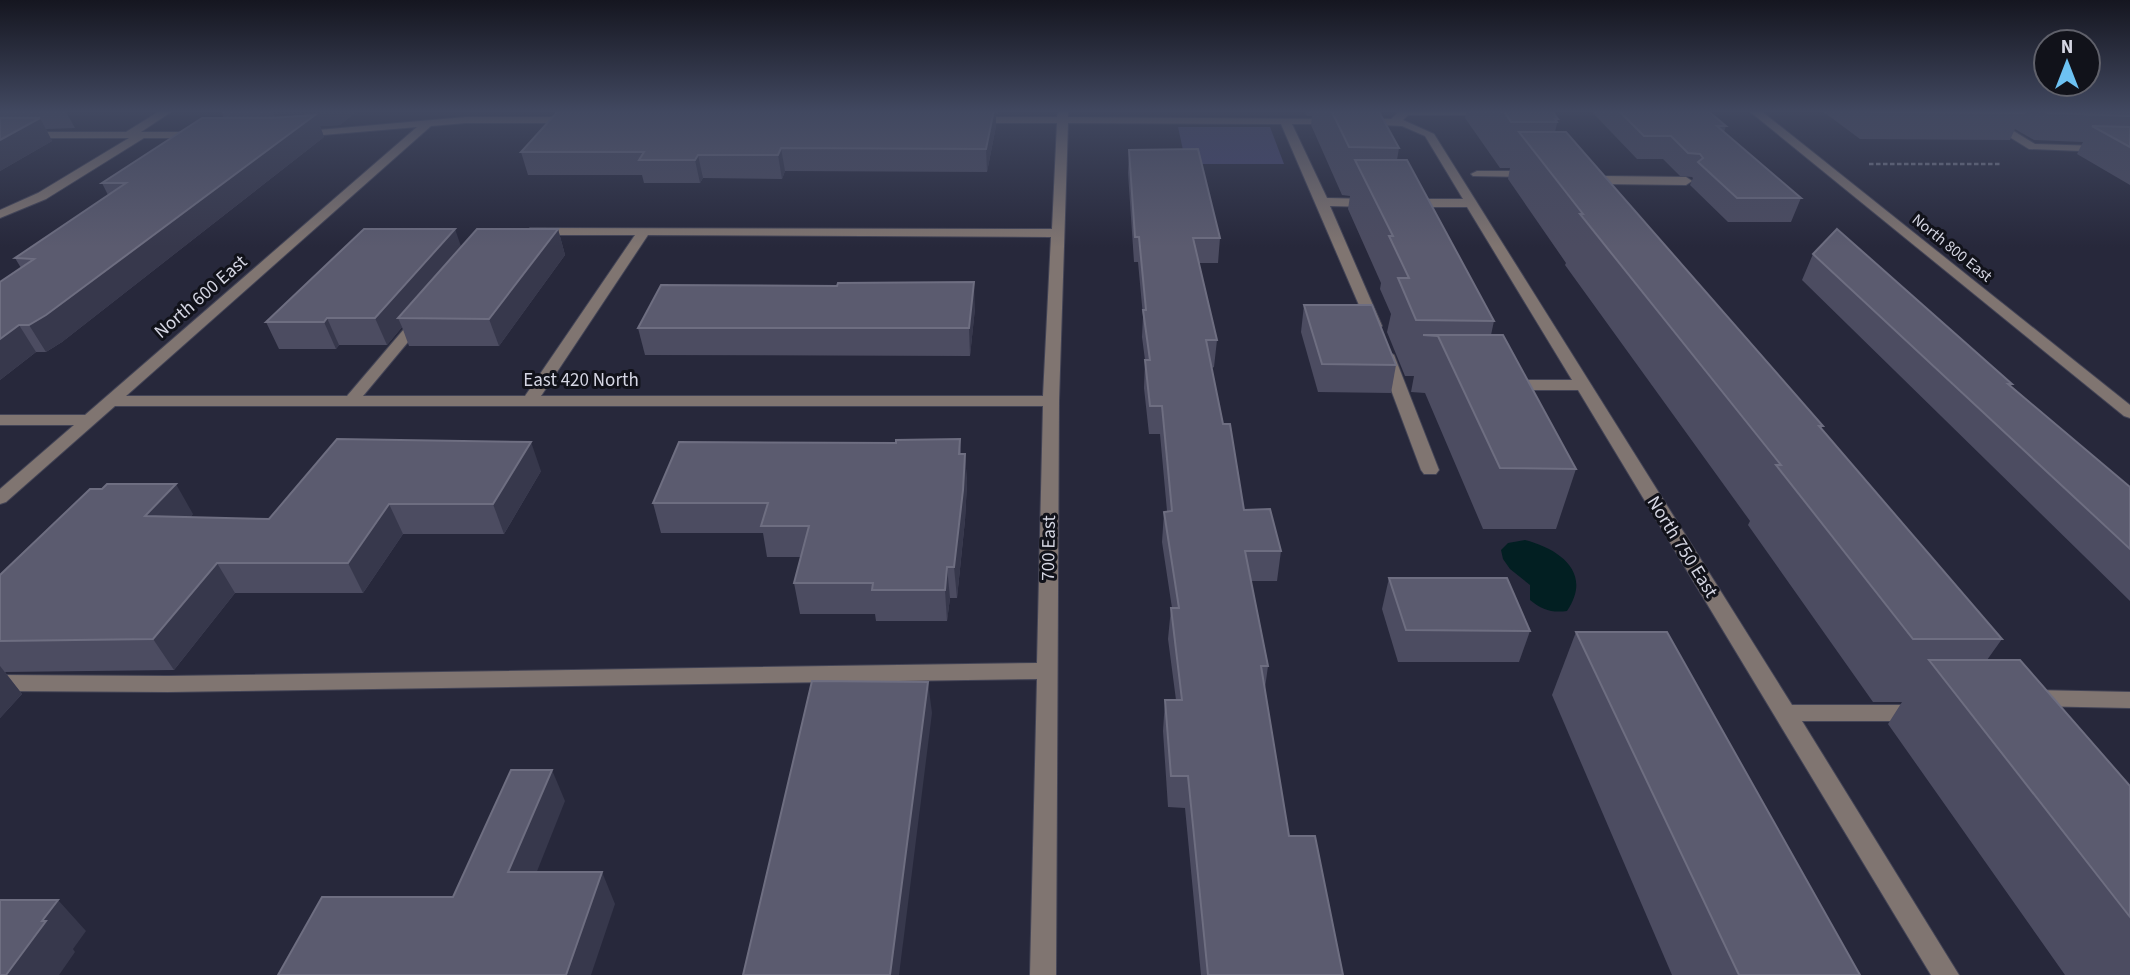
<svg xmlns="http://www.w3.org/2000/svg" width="2130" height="975" font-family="'Source Sans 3',sans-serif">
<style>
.green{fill:#464670}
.water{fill:#021f22}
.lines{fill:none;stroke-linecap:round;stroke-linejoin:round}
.minor-casing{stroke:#434456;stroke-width:2}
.path{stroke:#808191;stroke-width:2.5;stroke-dasharray:4.5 2.5;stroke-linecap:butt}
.minor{fill:#807571;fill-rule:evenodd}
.wall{fill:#4c4c61}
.shaded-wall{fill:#37384c}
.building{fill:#5b5b6f;stroke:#6e6e81;stroke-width:2}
.labels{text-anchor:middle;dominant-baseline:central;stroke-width:6;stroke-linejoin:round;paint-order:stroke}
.far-street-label{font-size:16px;fill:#d5d6e3;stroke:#11121a}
.street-label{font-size:19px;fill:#d5d6e3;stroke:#11121a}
</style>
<rect width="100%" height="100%" fill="#27283b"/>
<path class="green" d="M 1178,127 L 1270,127 L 1284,164 L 1186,164 Z"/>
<path class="water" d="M 1525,540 C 1560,549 1593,573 1567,611 C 1552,613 1542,610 1530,600 L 1530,585 L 1510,569 L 1503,559 L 1501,550 L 1508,543 Z"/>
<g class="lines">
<g class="minor-casing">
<g id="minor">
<path d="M 161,110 L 174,110 L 141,132 L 197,132 L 202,135 L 197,138 L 144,138 L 46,199 L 0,218 L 0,210 L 38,193 L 129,138 L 0,138 L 0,132 L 126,132 Z"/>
<path d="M 1058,110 L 1068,110 L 1068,117 L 1338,119 L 1338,123 L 1334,124 L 1292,124 L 1327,198 L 1370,199 L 1376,203 L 1370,207 L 1330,206 L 1382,326 L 1375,330 L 1368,326 L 1281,124 L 1068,123 L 1059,401 L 1056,975 L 1030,975 L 1037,679 L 168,692 L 0,691 L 0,675 L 168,676 L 1037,663 L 1043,406 L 115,406 L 6,502 L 0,504 L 0,489 L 74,425 L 0,425 L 0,415 L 85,415 L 417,127 L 299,137 L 295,136 L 295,132 L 466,117 L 571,117 L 576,120 L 571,123 L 466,123 L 431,126 L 126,396 L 347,396 L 416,315 L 421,314 L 428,318 L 363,396 L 525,396 L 635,235 L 534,235 L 528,231 L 530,228 L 1052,229 L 1057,123 L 974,123 L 969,120 L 974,117 L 1057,117 ZM 648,235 L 1051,237 L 1043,396 L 541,396 Z"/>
<path d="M 1401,110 L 1495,112 L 1490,115 L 1408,115 L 1403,120 L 1434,134 L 1792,705 L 1918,705 L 1926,707 L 1929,713 L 1926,719 L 1918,721 L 1802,721 L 1959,975 L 1931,975 L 1578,390 L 1506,390 L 1498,385 L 1506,380 L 1572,380 L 1467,207 L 1409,207 L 1403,203 L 1409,199 L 1463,199 L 1425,136 L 1402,126 L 1362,124 L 1357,121 L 1362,118 L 1391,119 Z"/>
<path d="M 1748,110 L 1760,110 L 2130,405 L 2130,418 L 2124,416 Z"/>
<path d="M 1966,110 L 1979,110 L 2035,144 L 2130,147 L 2130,153 L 2029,149 Z"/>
<path d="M 1477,171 L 1533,171 L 1539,174 L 1533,177 L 1473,176 L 1471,174 Z"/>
<path d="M 1585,174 L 1603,176 L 1686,177 L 1692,181 L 1686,185 L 1603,184 L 1581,179 L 1579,177 Z"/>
<path d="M 1386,350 L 1394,355 L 1439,470 L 1436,474 L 1424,474 L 1421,470 L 1378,355 Z"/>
<path d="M 2032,690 L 2130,692 L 2130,708 L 2032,706 L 2024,704 L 2021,698 L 2024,692 Z"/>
</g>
</g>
<path class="path" d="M 1869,164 L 2001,164"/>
<use href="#minor" class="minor"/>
</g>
<g class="wall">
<path d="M 0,110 L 65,110 L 75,128 L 46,129 L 52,141 L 0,171 Z"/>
<path d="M 220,110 L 358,110 L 340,125 L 320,126 L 324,137 L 62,342 L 46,352 L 36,352 L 0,380 L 21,268 L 15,258 L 108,195 L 102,183 L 224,118 Z"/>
<path d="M 559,110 L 999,110 L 998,114 L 996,114 L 996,126 L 987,172 L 785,171 L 782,179 L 703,178 L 700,183 L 644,183 L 642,175 L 528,175 L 521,152 Z"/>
<path d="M 1304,110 L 1378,110 L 1399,148 L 1397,160 L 1494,321 L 1491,335 L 1576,469 L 1556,529 L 1483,529 L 1425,393 L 1411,392 L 1414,376 L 1405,376 L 1387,332 L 1391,314 L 1380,289 L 1381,283 L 1348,209 L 1350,196 L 1342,195 L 1311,125 L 1312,116 L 1307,116 Z"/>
<path d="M 1467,110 L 1551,110 L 1558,119 L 1555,132 L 1823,426 L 1821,429 L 2002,639 L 1987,660 L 2130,786 L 2130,975 L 2065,975 L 1888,724 L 1902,702 L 1873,702 L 1748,525 L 1750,521 L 1565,265 L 1566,263 L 1508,179 L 1510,168 L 1500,168 L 1465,118 Z"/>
<path d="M 1590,110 L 1707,110 L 1726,126 L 1724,132 L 1801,198 L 1791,222 L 1728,222 L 1690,185 L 1693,178 L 1692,177 L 1680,176 L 1663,159 L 1637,159 Z"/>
<path d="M 1821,110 L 2130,110 L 2130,185 L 2077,154 L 2083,142 L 2034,140 L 2015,129 L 2010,140 L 1860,139 Z"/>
<path d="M 1129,150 L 1220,238 L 1218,263 L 1199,263 L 1217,340 L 1214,367 L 1212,368 L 1223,424 L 1244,510 L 1281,551 L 1277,581 L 1251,581 L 1268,666 L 1265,688 L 1289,836 L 1343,975 L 1201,975 L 1185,808 L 1168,807 L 1163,731 L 1165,700 L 1176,700 L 1168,639 L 1171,608 L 1172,608 L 1162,542 L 1164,512 L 1167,511 L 1160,434 L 1149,434 L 1144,388 L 1145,360 L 1142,337 L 1143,316 L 1138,262 L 1134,262 L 1128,173 Z"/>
<path d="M 558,229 L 565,255 L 499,346 L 409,346 L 402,327 L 387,345 L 339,345 L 336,349 L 279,349 L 266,322 L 461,248 Z"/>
<path d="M 1813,254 L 2012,384 L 2011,386 L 2130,487 L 2130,601 L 1802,280 Z"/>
<path d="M 1304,305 L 1396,365 L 1391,393 L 1318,392 L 1301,332 Z"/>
<path d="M 975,308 L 970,356 L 645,355 L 638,328 Z"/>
<path d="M 960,439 L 961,454 L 965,454 L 967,483 L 965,520 L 957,598 L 950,598 L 947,621 L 876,621 L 875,614 L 800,614 L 794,583 L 801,557 L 767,557 L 763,533 L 661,533 L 653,503 Z"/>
<path d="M 541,471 L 504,534 L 403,534 L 363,593 L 235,593 L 174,670 L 5,672 L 22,694 L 0,718 L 0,575 L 193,514 L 190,517 L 269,519 Z"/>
<path d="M 1389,578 L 1530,631 L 1519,662 L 1398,662 L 1382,609 Z"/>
<path d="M 1576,632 L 1860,975 L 1672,975 L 1552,695 Z"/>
</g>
<g class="shaded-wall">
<path d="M 272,110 L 358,110 L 340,125 L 320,126 L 324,137 L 62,342 L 46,352 L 29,325 L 280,129 Z"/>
<path d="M 994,110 L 996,110 L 996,126 L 987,172 L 986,149 Z"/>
<path d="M 40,118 L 52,141 L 0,171 L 0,140 Z"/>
<path d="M 781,148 L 785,171 L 782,179 L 778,155 Z"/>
<path d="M 698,155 L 703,178 L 700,183 L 695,160 Z"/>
<path d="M 455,229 L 464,255 L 398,318 L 402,327 L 387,345 L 375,318 Z"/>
<path d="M 558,229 L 565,255 L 499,346 L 489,319 Z"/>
<path d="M 974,282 L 975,308 L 970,356 L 969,328 Z"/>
<path d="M 327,318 L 339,345 L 336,349 L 324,322 Z"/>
<path d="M 19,325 L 36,352 L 0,380 L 0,339 Z"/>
<path d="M 531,442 L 541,471 L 504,534 L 493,504 Z"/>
<path d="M 965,454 L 967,483 L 965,520 L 957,598 L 954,567 Z"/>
<path d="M 176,484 L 193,514 L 163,546 L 145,516 Z"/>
<path d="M 389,504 L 403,534 L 363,593 L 348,563 Z"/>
<path d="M 217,563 L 235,593 L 174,670 L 153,639 Z"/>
<path d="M 947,567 L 950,598 L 947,621 L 945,590 Z"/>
<path d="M 0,666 L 22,694 L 0,718 Z"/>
<path d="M 928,682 L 932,713 L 899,975 L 890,975 Z"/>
<path d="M 552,770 L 565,801 L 524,904 L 508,872 Z"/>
<path d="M 602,872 L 615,904 L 591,975 L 566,975 Z"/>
<path d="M 58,900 L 86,931 L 73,949 L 75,952 L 59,975 L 6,975 L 42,921 Z"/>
</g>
<g class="building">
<path d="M 559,110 L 994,110 L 986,149 L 781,148 L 778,155 L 698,155 L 695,160 L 639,160 L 644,152 L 521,152 Z"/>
<path d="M 1331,110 L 1378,110 L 1399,148 L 1349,147 Z"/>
<path d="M 1503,110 L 1551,110 L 1558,119 L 1555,119 L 1557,122 L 1511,122 Z"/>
<path d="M 1618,110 L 1707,110 L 1726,126 L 1717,126 L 1801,198 L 1737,198 L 1698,162 L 1703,158 L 1700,154 L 1688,153 L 1671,136 L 1644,136 Z"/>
<path d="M 1869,110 L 2019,110 L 2023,113 L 1872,112 Z"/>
<path d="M 2043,110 L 2130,110 L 2130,116 L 2048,113 Z"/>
<path d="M 315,115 L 46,315 L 29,325 L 19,325 L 0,339 L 0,282 L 34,259 L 15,258 L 126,183 L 102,183 L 202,118 L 271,118 Z"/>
<path d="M 0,118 L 40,118 L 0,140 Z"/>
<path d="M 2092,126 L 2130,127 L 2130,147 Z"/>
<path d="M 1519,132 L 1566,132 L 1823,426 L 1819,426 L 2002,639 L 1913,639 L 1776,465 L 1781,465 L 1580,214 L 1583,214 Z"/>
<path d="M 1198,149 L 1220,238 L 1193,238 L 1217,340 L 1206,340 L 1223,424 L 1230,424 L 1244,510 L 1270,509 L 1281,551 L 1245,551 L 1268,666 L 1261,666 L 1289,836 L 1315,836 L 1343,975 L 1208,975 L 1188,776 L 1171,776 L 1165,700 L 1182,700 L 1171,608 L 1179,608 L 1164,512 L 1172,511 L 1162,406 L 1150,406 L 1145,360 L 1150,360 L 1143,310 L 1146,310 L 1139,237 L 1135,237 L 1129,150 Z"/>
<path d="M 1355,160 L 1407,160 L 1494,321 L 1416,320 L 1398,278 L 1409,278 L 1389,236 L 1393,236 Z"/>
<path d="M 364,229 L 455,229 L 375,318 L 327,318 L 324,322 L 266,322 Z"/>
<path d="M 477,229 L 558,229 L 489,319 L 398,318 Z"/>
<path d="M 1837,229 L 2012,384 L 2008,384 L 2130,487 L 2130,549 L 1813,254 Z"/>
<path d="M 974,282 L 969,328 L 638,328 L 661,285 L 837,286 L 838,283 Z"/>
<path d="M 1304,305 L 1372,305 L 1396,365 L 1322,364 Z"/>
<path d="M 1423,335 L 1503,335 L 1576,469 L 1500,468 L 1438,336 Z"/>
<path d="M 337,439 L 531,442 L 493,504 L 389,504 L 348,563 L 217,563 L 153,639 L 0,641 L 0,575 L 90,489 L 102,489 L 107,484 L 176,484 L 145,516 L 269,519 Z"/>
<path d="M 960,439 L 959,454 L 965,454 L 963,490 L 954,567 L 947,567 L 945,590 L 872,590 L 873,583 L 794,583 L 809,526 L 761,526 L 768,503 L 653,503 L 679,442 L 896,443 L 896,440 Z"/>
<path d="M 1389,578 L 1507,578 L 1530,631 L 1406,630 Z"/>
<path d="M 1576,632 L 1667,632 L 1860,975 L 1739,975 Z"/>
<path d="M 1929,660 L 2020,660 L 2130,786 L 2130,917 Z"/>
<path d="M 812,681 L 928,682 L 890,975 L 743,975 Z"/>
<path d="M 511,770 L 552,770 L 508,872 L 602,872 L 566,975 L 278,975 L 322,897 L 453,897 Z"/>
<path d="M 0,900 L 58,900 L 42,921 L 46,921 L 6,975 L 0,975 Z"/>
</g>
<linearGradient id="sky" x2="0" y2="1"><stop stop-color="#151620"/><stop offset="0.45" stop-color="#414860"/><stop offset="1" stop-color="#414860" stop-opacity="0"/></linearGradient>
<rect width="2130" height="247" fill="url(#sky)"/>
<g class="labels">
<g class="far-street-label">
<text transform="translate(1952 248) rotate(39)">North 800 East</text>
</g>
<g class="street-label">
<text transform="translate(201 297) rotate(-41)">North 600 East</text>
<text x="581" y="380">East 420 North</text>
<text transform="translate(1682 547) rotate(58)">North 750 East</text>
<text transform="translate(1049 548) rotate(-89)">700 East</text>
</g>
</g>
<g transform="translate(2067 63)"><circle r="33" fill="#11121a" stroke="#5f606a" stroke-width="2"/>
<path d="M0-5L12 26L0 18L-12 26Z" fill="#6dc2f3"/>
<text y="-10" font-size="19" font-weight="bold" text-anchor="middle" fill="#d5d6e3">N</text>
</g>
</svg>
